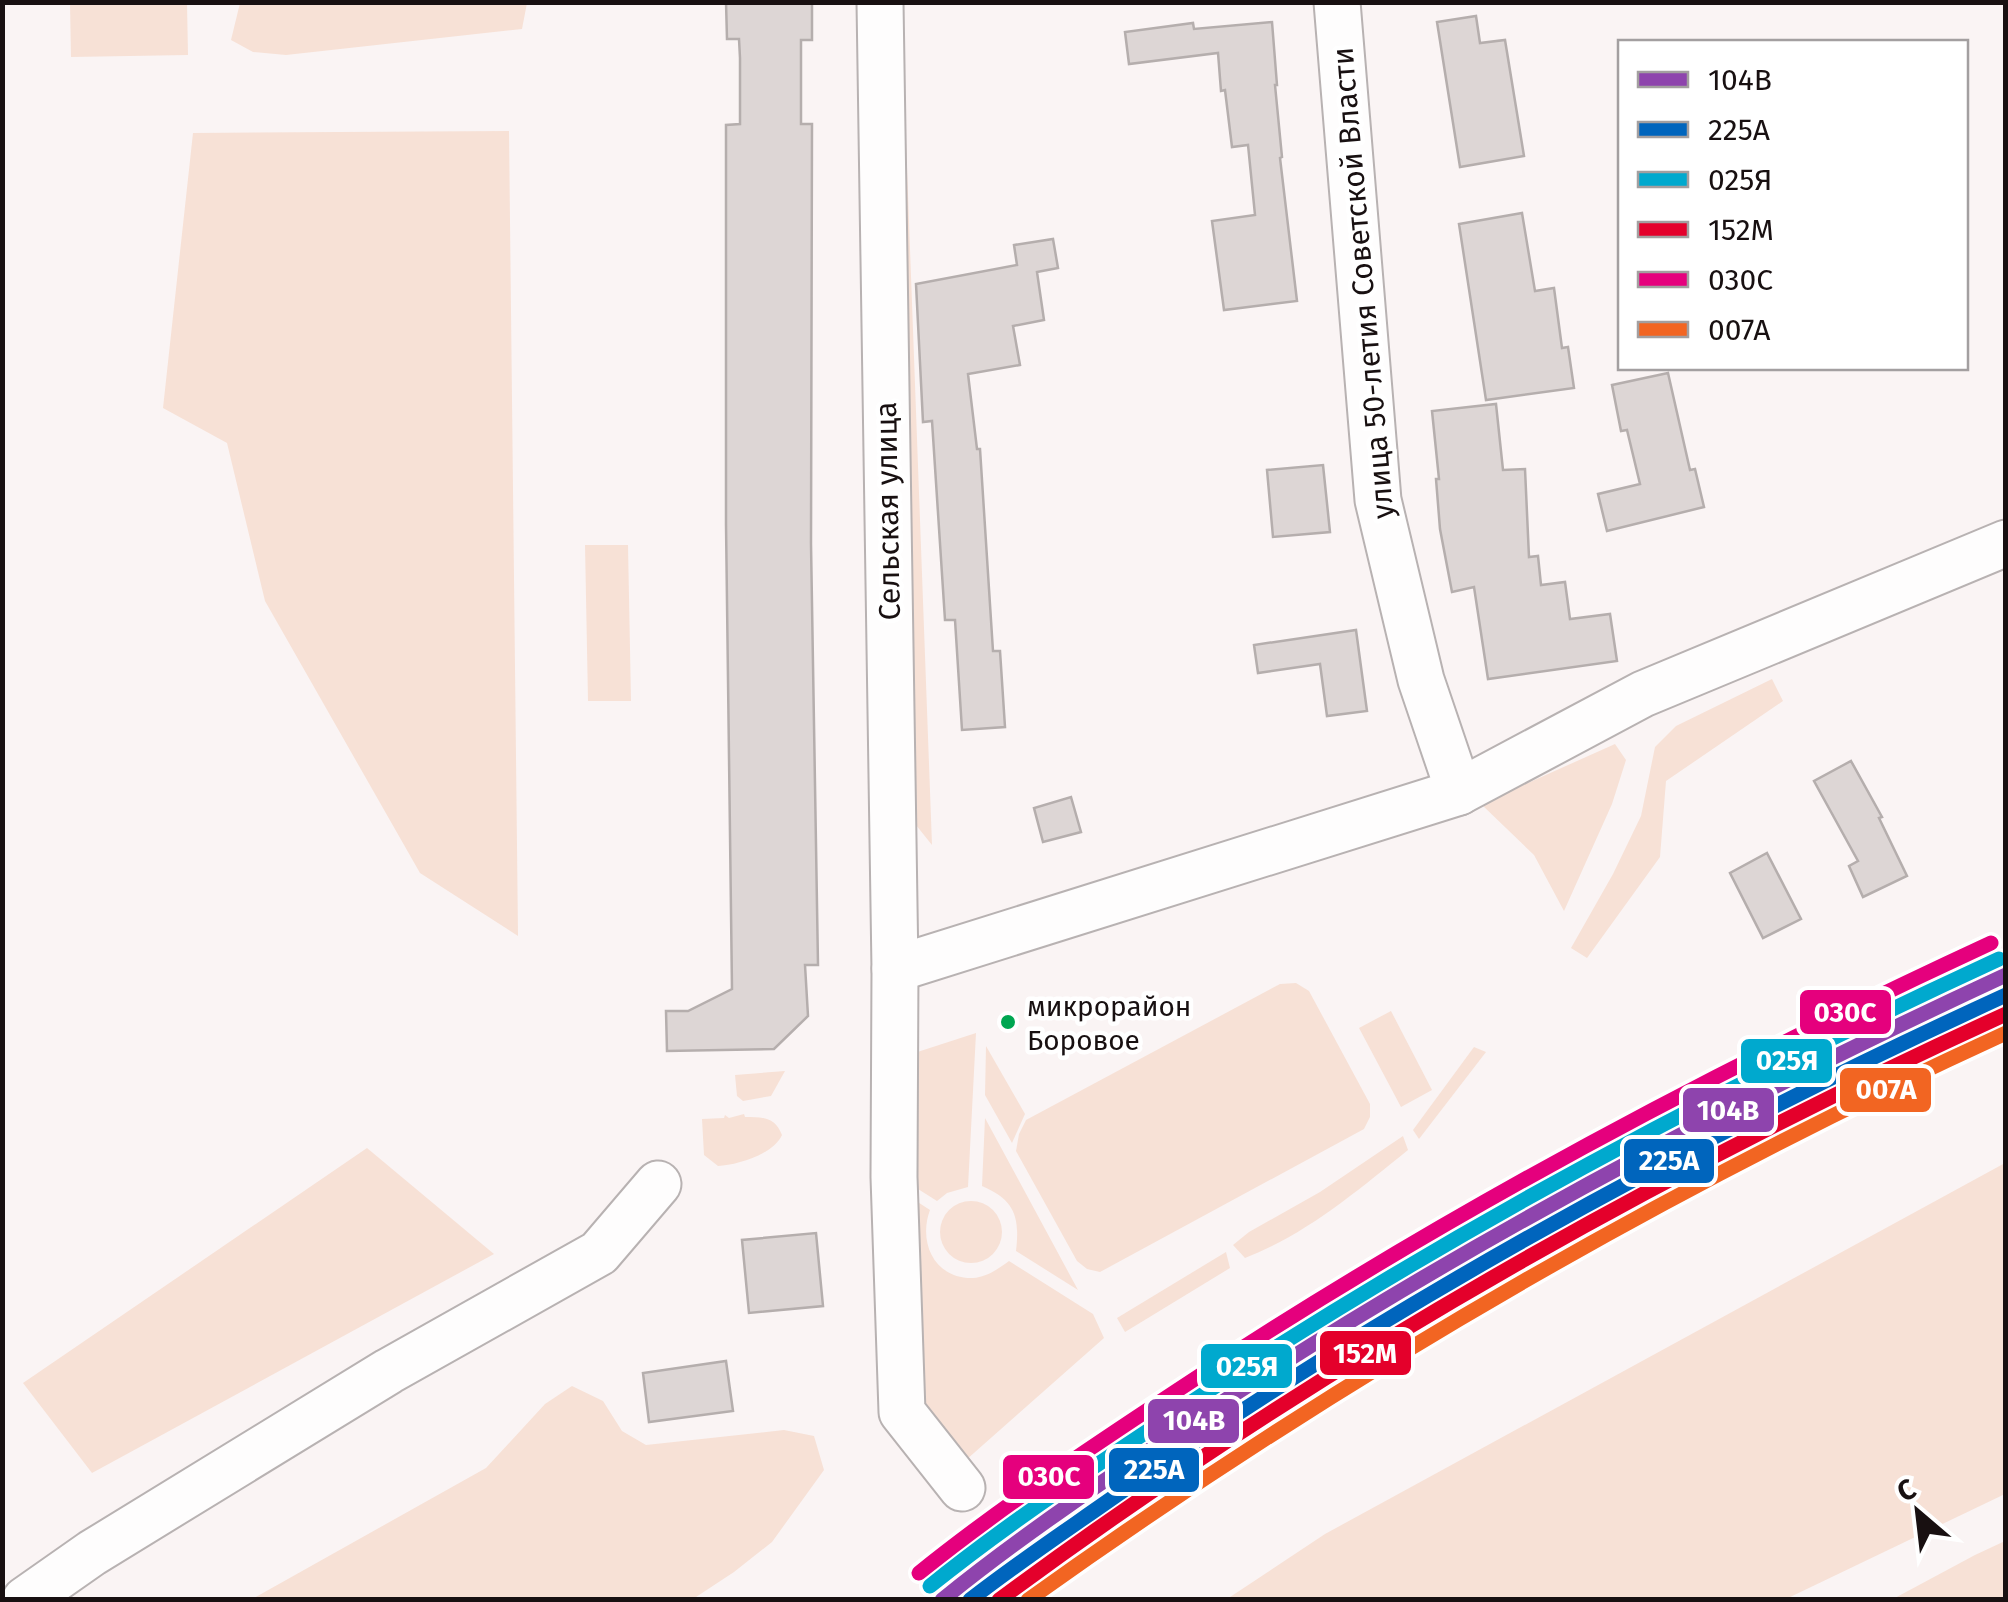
<svg xmlns="http://www.w3.org/2000/svg" width="2008" height="1602" font-family="'Fira Sans',sans-serif">
<style>
.green{fill:#f7e1d6}
.building{fill:#ddd6d5;stroke:#b5aead;stroke-width:2.5}
.lines{fill:none;stroke-linecap:round;stroke-linejoin:round}
.street-casing{stroke:#b8b2b2;stroke-width:49}
.street{stroke:#fefdfd;stroke-width:45}
.rail-1-casing{stroke:#fff;stroke-width:22}
.rail-2-casing{stroke:#fff;stroke-width:22}
.rail-3-casing{stroke:#fff;stroke-width:22}
.rail-4-casing{stroke:#fff;stroke-width:22}
.rail-5-casing{stroke:#fff;stroke-width:22}
.rail-6-casing{stroke:#fff;stroke-width:22}
.rail-1{stroke:#8e44ad;stroke-width:15}
.rail-2{stroke:#0065bd;stroke-width:15}
.rail-3{stroke:#00a9ce;stroke-width:15}
.rail-4{stroke:#e4002b;stroke-width:15}
.rail-5{stroke:#e5007d;stroke-width:15}
.rail-6{stroke:#f26522;stroke-width:15}
.bus-dot{fill:#00a651;stroke:#fff;stroke-width:4}
.labels{text-anchor:middle;dominant-baseline:central;stroke-width:9;stroke-linejoin:round;paint-order:stroke}
.bus-label{font-size:28px;fill:#181011;stroke:#fff;text-anchor:start}
.street-label{font-size:30px;fill:#181011;stroke:#fff}
.line-badge{stroke:#fff;stroke-width:4}
.badge-label{font-size:28px;text-anchor:middle;font-weight:bold;fill:#fff}
</style>
<rect width="100%" height="100%" fill="#faf4f4"/>
<g class="green">
<path d="M 70,3 L 187,3 L 188,55 L 71,57 Z"/>
<path d="M 240,3 L 240,2 L 527,3 L 522,29 L 286,55 L 253,52 L 231,40 Z"/>
<path d="M 879,3 L 904,3 L 902,32 L 932,845 L 908,815 Z"/>
<path d="M 509,131 L 518,935 L 518,936 L 420,873 L 265,601 L 227,443 L 163,408 L 193,133 Z"/>
<path d="M 628,545 L 631,701 L 588,701 L 585,545 Z"/>
<path d="M 1772,679 L 1783,701 L 1666,781 L 1660,857 L 1587,958 L 1571,948 L 1613,874 L 1641,816 L 1655,747 L 1676,726 Z"/>
<path d="M 1615,744 L 1626,760 L 1612,804 L 1564,911 L 1534,855 L 1481,804 Z"/>
<path d="M 1296,983 L 1309,991 L 1370,1104 L 1370,1117 L 1364,1129 L 1100,1272 L 1087,1269 L 1077,1261 L 1016,1151 L 1019,1134 L 1026,1120 L 1280,984 Z"/>
<path d="M 1391,1011 L 1432,1090 L 1401,1107 L 1359,1028 Z"/>
<path d="M 976,1033 L 968,1187 L 947,1193 L 937,1201 L 907,1182 L 902,1057 Z"/>
<path d="M 986,1046 L 1025,1114 L 1012,1143 L 985,1095 Z"/>
<path d="M 1474,1047 L 1486,1052 L 1419,1139 L 1413,1130 Z"/>
<path d="M 785,1071 L 771,1096 L 743,1101 L 737,1096 L 735,1075 Z"/>
<path d="M 744,1114 L 745,1117 C 763,1117 775,1117 782,1135 C 774,1154 737,1165 718,1166 L 704,1155 L 702,1119 L 724,1118 L 725,1115 L 729,1118 Z"/>
<path d="M 985,1118 L 1078,1290 L 1016,1251 C 1020,1217 1015,1200 982,1186 Z"/>
<path d="M 1403,1136 L 1408,1150 C 1357,1191 1307,1234 1245,1258 L 1233,1245 L 1249,1232 L 1320,1192 Z"/>
<path d="M 367,1148 L 494,1254 L 92,1473 L 23,1383 Z"/>
<path d="M 2005,1163 L 2005,1494 L 1786,1599 L 1227,1599 L 1325,1534 Z"/>
<path d="M 907,1195 L 930,1210 C 918,1242 934,1279 973,1278 C 987,1277 998,1269 1009,1261 L 1093,1314 L 1104,1338 L 966,1460 L 918,1400 Z"/>
<circle cx="971" cy="1232" r="31"/>
<path d="M 1226,1252 L 1230,1268 L 1125,1332 L 1117,1318 Z"/>
<path d="M 572,1386 L 603,1401 L 622,1431 L 646,1445 L 784,1430 L 814,1436 L 824,1470 L 772,1542 L 734,1572 L 693,1599 L 252,1599 L 486,1468 L 545,1404 Z"/>
<path d="M 2005,1541 L 2005,1599 L 1893,1599 L 1975,1555 Z"/>
</g>
<g class="building">
<path d="M 726,2 L 812,2 L 812,40 L 801,40 L 801,124 L 812,124 L 811,544 L 818,965 L 805,965 L 808,1016 L 774,1049 L 667,1051 L 666,1011 L 688,1011 L 732,989 L 726,524 L 726,125 L 740,124 L 740,58 L 739,39 L 727,39 Z"/>
<path d="M 1476,16 L 1480,43 L 1505,40 L 1524,156 L 1460,167 L 1437,22 Z"/>
<path d="M 1272,22 L 1277,85 L 1275,85 L 1282,157 L 1280,158 L 1297,301 L 1224,310 L 1212,221 L 1255,215 L 1248,145 L 1232,147 L 1225,90 L 1221,91 L 1218,53 L 1129,64 L 1125,32 L 1193,23 L 1194,29 Z"/>
<path d="M 1522,213 L 1535,291 L 1554,288 L 1562,348 L 1568,347 L 1574,388 L 1486,400 L 1459,224 Z"/>
<path d="M 1053,239 L 1058,268 L 1037,272 L 1044,320 L 1013,326 L 1020,365 L 968,374 L 977,449 L 980,449 L 993,651 L 1000,651 L 1005,727 L 962,730 L 955,620 L 945,620 L 932,421 L 923,422 L 916,284 L 1017,265 L 1014,245 Z"/>
<path d="M 1668,373 L 1690,470 L 1695,469 L 1704,507 L 1607,531 L 1598,494 L 1640,484 L 1627,430 L 1621,431 L 1612,385 Z"/>
<path d="M 1496,404 L 1503,470 L 1525,469 L 1529,557 L 1538,556 L 1541,585 L 1565,582 L 1570,619 L 1610,614 L 1617,661 L 1488,679 L 1474,587 L 1452,592 L 1440,529 L 1436,479 L 1439,479 L 1432,411 Z"/>
<path d="M 1323,465 L 1330,532 L 1273,537 L 1267,470 Z"/>
<path d="M 1356,630 L 1367,711 L 1327,716 L 1320,664 L 1258,673 L 1254,645 Z"/>
<path d="M 1851,761 L 1882,817 L 1879,818 L 1907,876 L 1863,897 L 1849,866 L 1858,861 L 1814,781 Z"/>
<path d="M 1071,797 L 1081,832 L 1043,842 L 1034,808 Z"/>
<path d="M 1767,853 L 1801,919 L 1763,938 L 1730,873 Z"/>
<path d="M 816,1233 L 823,1306 L 749,1313 L 742,1240 Z"/>
<path d="M 726,1361 L 733,1411 L 649,1422 L 643,1373 Z"/>
</g>
<g class="lines">
<g class="street-casing">
<g id="street">
<path d="M 880,2 L 895,969 L 894,1177 L 902,1412 L 962,1488"/>
<path d="M 1337,2 L 1378,500 L 1421,680 L 1459,792"/>
<path d="M 895,969 L 1459,792 L 1643,694 L 2006,543"/>
<path d="M 25,1600 L 92,1553 L 389,1371 L 599,1253 L 658,1184"/>
</g>
</g>
<use href="#street" class="street"/>
<g class="rail-1-casing">
<path id="rail-1" d="M 942,1600 C 1022,1535 1109,1477 1195,1420 C 1453,1249 1725,1105 2006,975"/>
</g>
<g class="rail-2-casing">
<path id="rail-2" d="M 970,1600 C 1016,1564 1064,1532 1111,1499 C 1393,1302 1694,1138 2006,995"/>
</g>
<g class="rail-3-casing">
<path id="rail-3" d="M 930,1586 C 1012,1520 1102,1461 1190,1403 C 1447,1233 1719,1088 1999,959"/>
</g>
<g class="rail-4-casing">
<path id="rail-4" d="M 999,1600 C 1312,1368 1652,1176 2006,1014"/>
</g>
<g class="rail-5-casing">
<path id="rail-5" d="M 919,1573 C 1001,1507 1090,1448 1178,1390 C 1437,1218 1710,1073 1991,943"/>
</g>
<g class="rail-6-casing">
<path id="rail-6" d="M 1028,1600 C 1337,1379 1661,1191 2006,1033"/>
</g>
<use href="#rail-1" class="rail-1"/>
<use href="#rail-2" class="rail-2"/>
<use href="#rail-3" class="rail-3"/>
<use href="#rail-4" class="rail-4"/>
<use href="#rail-5" class="rail-5"/>
<use href="#rail-6" class="rail-6"/>
</g>
<circle class="bus-dot" cx="1008" cy="1022" r="9"/>
<g class="labels">
<g class="bus-label">
<text x="1027" y="1006">микрорайон<tspan x="1027" dy="34">Боровое</tspan></text>
</g>
<g class="street-label">
<text transform="translate(1363 283) rotate(-95)">улица 50-летия Советской Власти</text>
<text transform="translate(888 511) rotate(-91)">Сельская улица</text>
</g>
</g>
<g class="line-badge">
<rect x="1798" y="988" width="95" height="48" rx="10" fill="#e5007d"/>
<rect x="1739" y="1037" width="95" height="48" rx="10" fill="#00a9ce"/>
<rect x="1838" y="1066" width="95" height="48" rx="10" fill="#f26522"/>
<rect x="1681" y="1086" width="95" height="48" rx="10" fill="#8e44ad"/>
<rect x="1622" y="1137" width="94" height="48" rx="10" fill="#0065bd"/>
<rect x="1318" y="1329" width="95" height="48" rx="10" fill="#e4002b"/>
<rect x="1199" y="1342" width="95" height="48" rx="10" fill="#00a9ce"/>
<rect x="1146" y="1397" width="95" height="48" rx="10" fill="#8e44ad"/>
<rect x="1107" y="1446" width="94" height="48" rx="10" fill="#0065bd"/>
<rect x="1001" y="1453" width="95" height="48" rx="10" fill="#e5007d"/>
</g>
<g class="badge-label">
<text x="1845" y="1022">030C</text>
<text x="1787" y="1070">025Я</text>
<text x="1886" y="1099">007А</text>
<text x="1728" y="1120">104В</text>
<text x="1669" y="1170">225А</text>
<text x="1365" y="1363">152М</text>
<text x="1247" y="1376">025Я</text>
<text x="1194" y="1430">104В</text>
<text x="1154" y="1479">225А</text>
<text x="1049" y="1486">030C</text>
</g>
<rect width="2008" height="1602" fill="none" stroke="#181011" stroke-width="10"/>
<rect x="1618" y="40" width="350" height="330" fill="#ffffff" stroke="#a39fa0" stroke-width="2.5"/>
<rect x="1638" y="72" width="50" height="15" fill="#8e44ad" stroke="#a39fa0" stroke-width="2.5"/>
<text x="1708" y="90" font-size="30" fill="#181011">104В</text>
<rect x="1638" y="122" width="50" height="15" fill="#0065bd" stroke="#a39fa0" stroke-width="2.5"/>
<text x="1708" y="140" font-size="30" fill="#181011">225А</text>
<rect x="1638" y="172" width="50" height="15" fill="#00a9ce" stroke="#a39fa0" stroke-width="2.5"/>
<text x="1708" y="190" font-size="30" fill="#181011">025Я</text>
<rect x="1638" y="222" width="50" height="15" fill="#e4002b" stroke="#a39fa0" stroke-width="2.5"/>
<text x="1708" y="240" font-size="30" fill="#181011">152М</text>
<rect x="1638" y="272" width="50" height="15" fill="#e5007d" stroke="#a39fa0" stroke-width="2.5"/>
<text x="1708" y="290" font-size="30" fill="#181011">030C</text>
<rect x="1638" y="322" width="50" height="15" fill="#f26522" stroke="#a39fa0" stroke-width="2.5"/>
<text x="1708" y="340" font-size="30" fill="#181011">007А</text>
<g transform="translate(1918 1512) rotate(332)" stroke="#ffffff" stroke-width="8" paint-order="stroke">
<path d="M0-8L18 38L0 25L-18 38Z" fill="#181011"/>
<text y="-15" font-size="28" font-weight="bold" text-anchor="middle" fill="#181011">С</text>
</g>
</svg>
